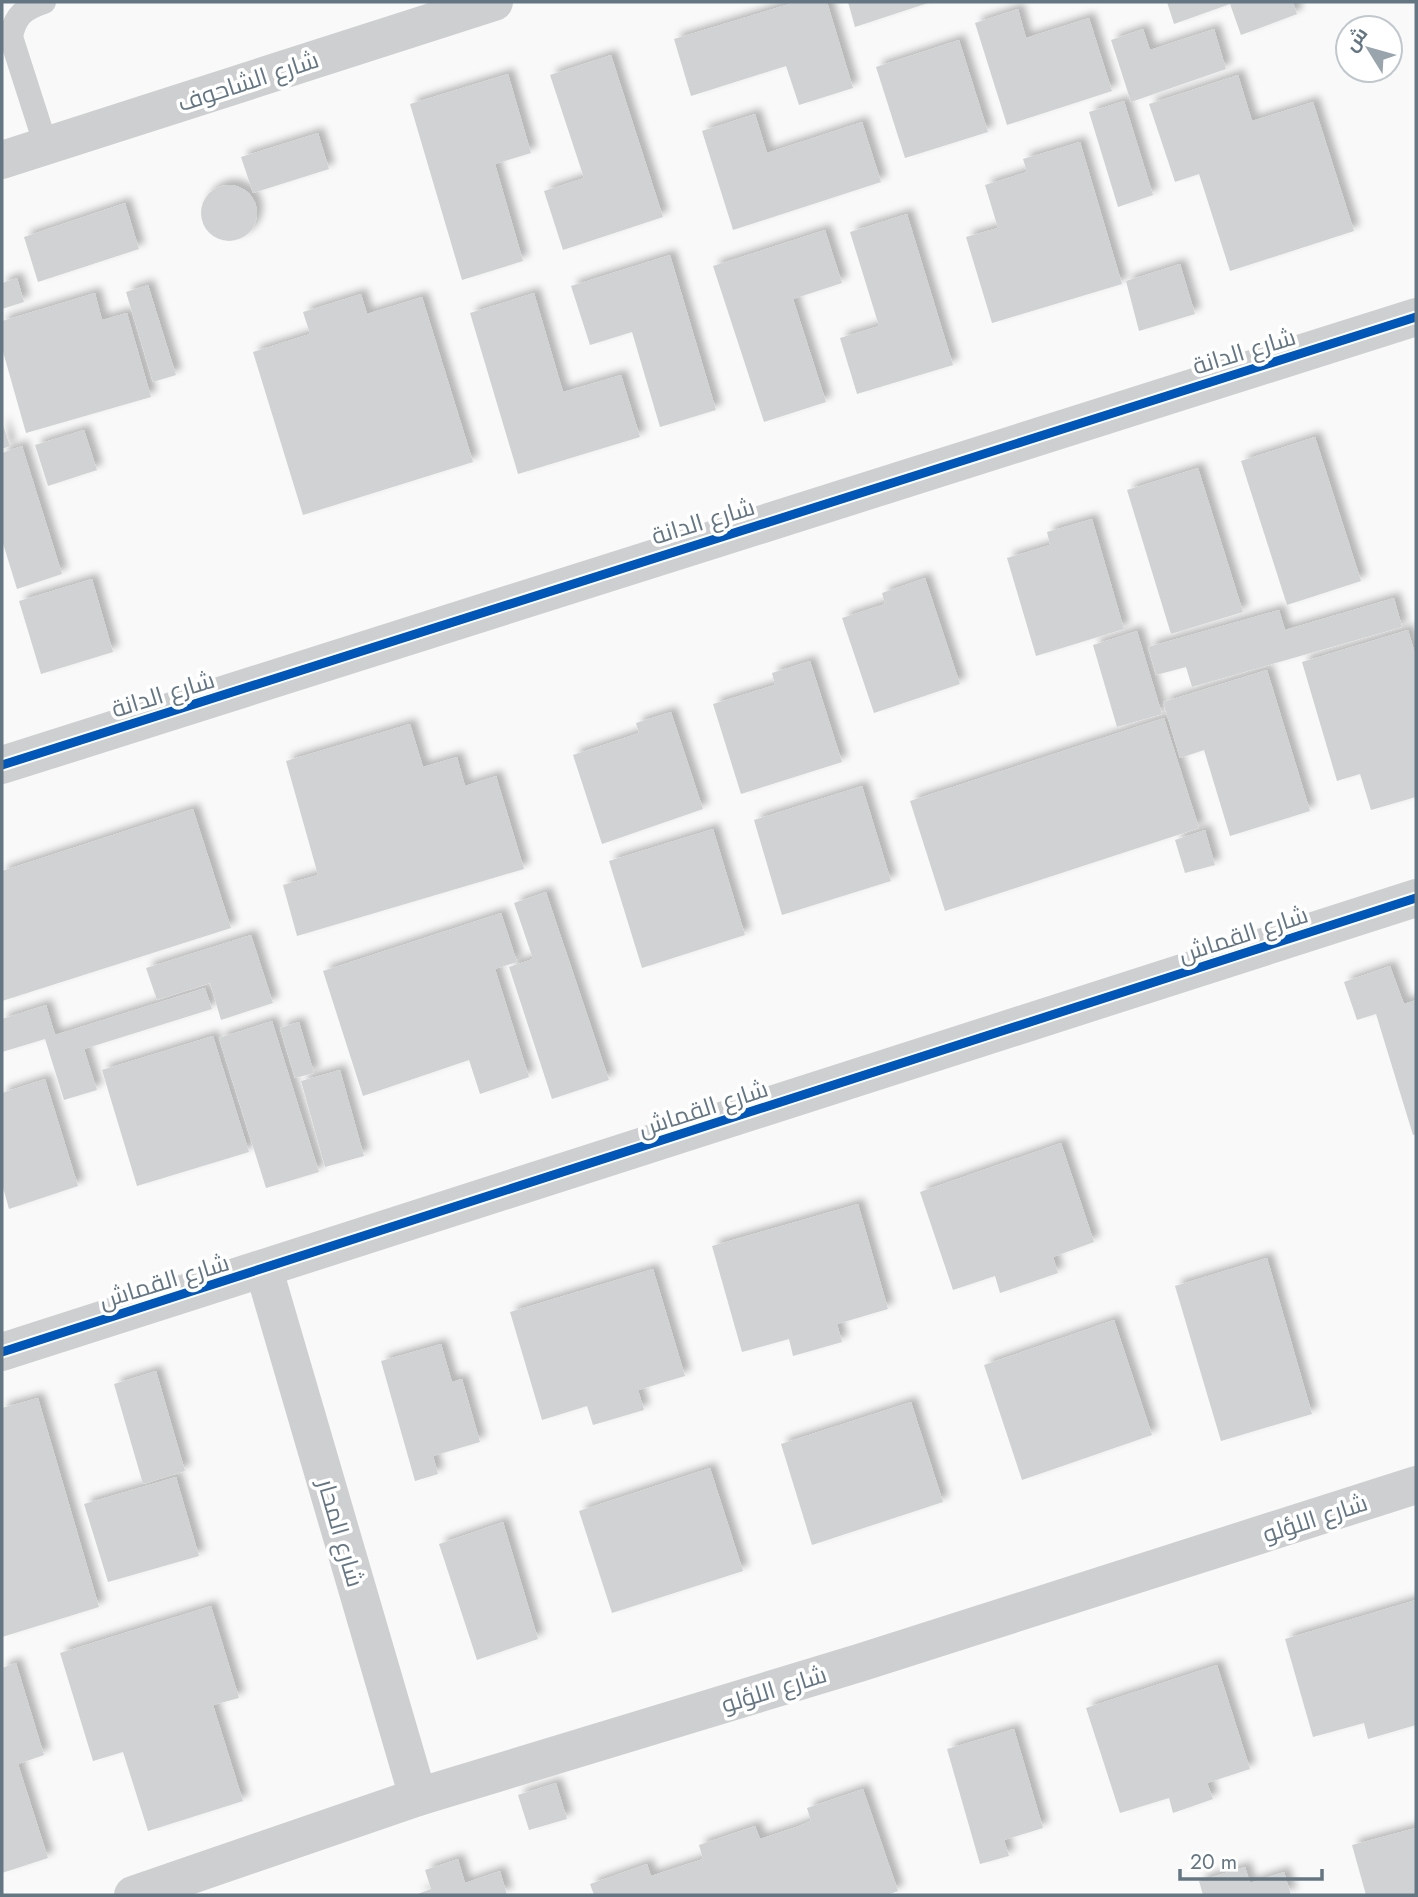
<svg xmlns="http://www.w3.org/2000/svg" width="1418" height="1897" font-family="Jost,Cairo,sans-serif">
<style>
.building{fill:#d0d2d3;filter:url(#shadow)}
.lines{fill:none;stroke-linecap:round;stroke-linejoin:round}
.service{stroke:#cecfd0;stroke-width:24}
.minor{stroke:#cecfd0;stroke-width:38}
.cycleway-casing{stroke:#fff;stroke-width:13}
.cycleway{stroke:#0057b8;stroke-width:9}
.labels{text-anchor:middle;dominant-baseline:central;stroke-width:7;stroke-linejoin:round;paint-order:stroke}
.street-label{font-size:24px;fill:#657683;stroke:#fff}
</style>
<defs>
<filter id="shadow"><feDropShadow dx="6" dy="-6" stdDeviation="3.5" flood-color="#0004"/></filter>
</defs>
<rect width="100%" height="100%" fill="#f9f9f9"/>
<g class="building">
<path d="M 796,2 L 827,2 L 853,88 L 799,105 L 786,66 L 691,96 L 674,39 Z"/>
<path d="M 848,2 L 931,2 L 855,27 Z"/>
<path d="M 1167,2 L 1293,2 L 1297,14 L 1241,35 L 1230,4 L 1174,24 Z"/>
<path d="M 1018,9 L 1026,38 L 1089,18 L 1112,91 L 1007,125 L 975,23 Z"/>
<path d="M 1143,29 L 1150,50 L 1214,29 L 1226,69 L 1131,102 L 1111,40 Z"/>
<path d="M 959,40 L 988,132 L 905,158 L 876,67 Z"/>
<path d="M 611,55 L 663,217 L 563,250 L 544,191 L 584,178 L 550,75 Z"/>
<path d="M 508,74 L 531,153 L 495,164 L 523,261 L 462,280 L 410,104 Z"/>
<path d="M 1238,75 L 1252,121 L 1313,102 L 1354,231 L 1230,271 L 1199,174 L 1175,182 L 1149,104 Z"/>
<path d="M 1124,101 L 1153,195 L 1118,207 L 1089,112 Z"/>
<path d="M 755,114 L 767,153 L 862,122 L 881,182 L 733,230 L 702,131 Z"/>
<path d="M 318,133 L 329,169 L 253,193 L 241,157 Z"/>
<path d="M 1080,142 L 1122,284 L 992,323 L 966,237 L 998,228 L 985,185 L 1027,172 L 1023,159 Z"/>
<circle cx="229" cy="213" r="28"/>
<path d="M 125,203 L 139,249 L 38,282 L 24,237 Z"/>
<path d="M 907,214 L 953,365 L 857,394 L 840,338 L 879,326 L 850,232 Z"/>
<path d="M 825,230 L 842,283 L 793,299 L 826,402 L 764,422 L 713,266 Z"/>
<path d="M 670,255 L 716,410 L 660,427 L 632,332 L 590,345 L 571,286 Z"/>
<path d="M 1180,264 L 1195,314 L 1139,331 L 1126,281 Z"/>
<path d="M 17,278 L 24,302 L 2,309 L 2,283 Z"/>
<path d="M 148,285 L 176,375 L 153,382 L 126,292 Z"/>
<path d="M 95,293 L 102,320 L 127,313 L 151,397 L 26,433 L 2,348 L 2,321 Z"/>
<path d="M 534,293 L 563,392 L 621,375 L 640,437 L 518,474 L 470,313 Z"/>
<path d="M 361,294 L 367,314 L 422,297 L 473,462 L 303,515 L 253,352 L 310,334 L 303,312 Z"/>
<path d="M 2,422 L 10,446 L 2,449 Z"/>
<path d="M 84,430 L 97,470 L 48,486 L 35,445 Z"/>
<path d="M 1315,437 L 1361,581 L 1287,605 L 1241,461 Z"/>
<path d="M 22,446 L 62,574 L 17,589 L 2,540 L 2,453 Z"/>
<path d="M 1198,468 L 1243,612 L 1171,634 L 1127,490 Z"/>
<path d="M 1092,519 L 1124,629 L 1036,656 L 1007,558 L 1050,545 L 1047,532 Z"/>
<path d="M 925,578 L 960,684 L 874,713 L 842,618 L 885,604 L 882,593 Z"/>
<path d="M 92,579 L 113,652 L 41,674 L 19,601 Z"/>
<path d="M 1394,598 L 1402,627 L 1192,687 L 1186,667 L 1156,675 L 1148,647 L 1279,610 L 1285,630 Z"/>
<path d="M 1408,630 L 1416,657 L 1416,797 L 1371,810 L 1360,774 L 1337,781 L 1302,662 Z"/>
<path d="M 1137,631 L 1162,714 L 1117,727 L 1093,645 Z"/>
<path d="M 810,661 L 842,762 L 741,794 L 713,704 L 775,685 L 772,673 Z"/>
<path d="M 1267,670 L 1310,811 L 1230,836 L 1204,750 L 1180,758 L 1163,702 Z"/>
<path d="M 671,712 L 703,809 L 602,844 L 573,755 L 639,733 L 636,723 Z"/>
<path d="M 1164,718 L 1199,828 L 945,911 L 910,801 Z"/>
<path d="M 410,724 L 423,767 L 457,757 L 465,786 L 496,776 L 524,869 L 297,936 L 283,885 L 318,875 L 286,761 Z"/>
<path d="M 862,786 L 891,881 L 782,915 L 754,820 Z"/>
<path d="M 193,809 L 231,928 L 2,1001 L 2,871 Z"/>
<path d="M 713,829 L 745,935 L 642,968 L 609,861 Z"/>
<path d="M 1205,830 L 1215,865 L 1185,873 L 1175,840 Z"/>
<path d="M 546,892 L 609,1080 L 552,1099 L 509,967 L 533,959 L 514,903 Z"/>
<path d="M 501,913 L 517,962 L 495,969 L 529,1077 L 480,1094 L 469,1060 L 363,1096 L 323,971 Z"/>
<path d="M 251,935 L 273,1003 L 221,1020 L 210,983 L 157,1000 L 146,968 Z"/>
<path d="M 1390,966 L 1404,1004 L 1416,1000 L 1416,1134 L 1413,1135 L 1376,1014 L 1357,1020 L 1344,982 Z"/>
<path d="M 205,988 L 212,1009 L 84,1049 L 97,1090 L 64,1100 L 45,1039 L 2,1052 L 2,1019 L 46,1005 L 55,1035 Z"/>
<path d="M 272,1021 L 319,1172 L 266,1188 L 219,1038 Z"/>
<path d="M 299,1022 L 314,1073 L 295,1078 L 280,1028 Z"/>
<path d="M 213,1036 L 249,1152 L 137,1186 L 102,1070 Z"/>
<path d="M 340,1070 L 364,1156 L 325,1167 L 301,1081 Z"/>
<path d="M 45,1079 L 78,1186 L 9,1209 L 2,1184 L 2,1093 Z"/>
<path d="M 1061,1143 L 1094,1242 L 1053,1257 L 1058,1273 L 1000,1293 L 995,1276 L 953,1290 L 920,1192 Z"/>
<path d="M 858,1204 L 888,1309 L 837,1324 L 842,1342 L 793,1356 L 789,1339 L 742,1352 L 712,1246 Z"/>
<path d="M 1267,1258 L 1312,1414 L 1221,1441 L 1175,1286 Z"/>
<path d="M 653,1269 L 685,1376 L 638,1390 L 644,1410 L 593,1425 L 587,1406 L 542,1420 L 510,1312 Z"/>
<path d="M 1114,1320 L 1152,1435 L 1022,1480 L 984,1365 Z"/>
<path d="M 441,1344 L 452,1382 L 462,1379 L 480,1442 L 433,1456 L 438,1474 L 415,1481 L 381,1361 Z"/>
<path d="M 156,1371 L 185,1471 L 143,1484 L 114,1384 Z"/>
<path d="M 38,1398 L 99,1607 L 2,1637 L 2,1408 Z"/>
<path d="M 911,1402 L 943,1502 L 812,1545 L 781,1444 Z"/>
<path d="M 710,1468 L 743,1571 L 612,1613 L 579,1511 Z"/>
<path d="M 176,1477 L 199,1556 L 108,1582 L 84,1504 Z"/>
<path d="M 503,1522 L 538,1639 L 477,1660 L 439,1544 Z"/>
<path d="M 1416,1600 L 1416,1725 L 1368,1739 L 1364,1723 L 1313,1737 L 1285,1639 Z"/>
<path d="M 211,1606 L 239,1698 L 213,1705 L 243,1801 L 148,1831 L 123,1752 L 93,1761 L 60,1653 Z"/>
<path d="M 16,1663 L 44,1755 L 18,1764 L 48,1858 L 2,1873 L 2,1668 Z"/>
<path d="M 1217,1665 L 1250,1769 L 1207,1783 L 1213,1799 L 1173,1813 L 1169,1798 L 1120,1813 L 1086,1708 Z"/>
<path d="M 1014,1729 L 1043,1828 L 1004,1840 L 1009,1856 L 980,1864 L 947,1749 Z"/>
<path d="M 556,1783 L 567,1819 L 529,1830 L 518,1795 Z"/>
<path d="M 863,1789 L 898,1891 L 887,1895 L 594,1895 L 590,1884 L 647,1864 L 651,1876 L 703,1859 L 699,1845 L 755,1826 L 760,1839 L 799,1826 L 811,1821 L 807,1808 Z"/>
<path d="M 1416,1828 L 1416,1895 L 1366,1895 L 1352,1845 Z"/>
<path d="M 458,1859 L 465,1883 L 500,1871 L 507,1895 L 415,1895 L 431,1889 L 425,1870 Z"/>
<path d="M 1245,1867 L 1250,1883 L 1284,1872 L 1291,1895 L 1203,1895 L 1199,1881 Z"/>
</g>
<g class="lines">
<path class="service" d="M 44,2 C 24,9 15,15 11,37 L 46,146"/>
<g class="minor">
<path d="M 2,160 L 494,2"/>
<path d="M 2,765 L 1416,317"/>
<path d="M 264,1270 L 418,1797"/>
<path d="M 2,1352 L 1416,898"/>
<path d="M 133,1895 L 418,1797 L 859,1663 L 1416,1485"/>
</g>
<g class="cycleway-casing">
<g id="cycleway">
<path d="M 2,765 L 1416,317"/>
<path d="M 2,1352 L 1416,898"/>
</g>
</g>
<use href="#cycleway" class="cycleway"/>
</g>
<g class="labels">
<g class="street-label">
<text transform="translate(248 81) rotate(-18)">شارع الشاحوف</text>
<text transform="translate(1244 351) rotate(-17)">شارع الدانة</text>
<text transform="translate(703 521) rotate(-17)">شارع الدانة</text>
<text transform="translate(163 694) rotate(-17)">شارع الدانة</text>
<text transform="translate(1243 934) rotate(-18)">شارع القماش</text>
<text transform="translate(703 1108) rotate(-18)">شارع القماش</text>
<text transform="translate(164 1281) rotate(-17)">شارع القماش</text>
<text transform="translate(1315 1518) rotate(-18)">شارع اللؤلو</text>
<text transform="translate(341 1533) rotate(74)">شارع المحار</text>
<text transform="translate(774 1689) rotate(-17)">شارع اللؤلو</text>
</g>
</g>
<rect width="1418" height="1897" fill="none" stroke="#657683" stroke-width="7"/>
<g transform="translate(1369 49) rotate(307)"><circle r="33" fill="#ffffff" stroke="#c1c8cd" stroke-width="2"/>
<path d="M0-5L12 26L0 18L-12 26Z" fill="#99a4ac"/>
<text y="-10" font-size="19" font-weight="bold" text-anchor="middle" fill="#657683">ش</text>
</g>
<path d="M1180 1869v10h142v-10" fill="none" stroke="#657683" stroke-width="3.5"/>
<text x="1190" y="1869" font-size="21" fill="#657683" stroke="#ffffff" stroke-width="5" paint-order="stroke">20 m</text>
</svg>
